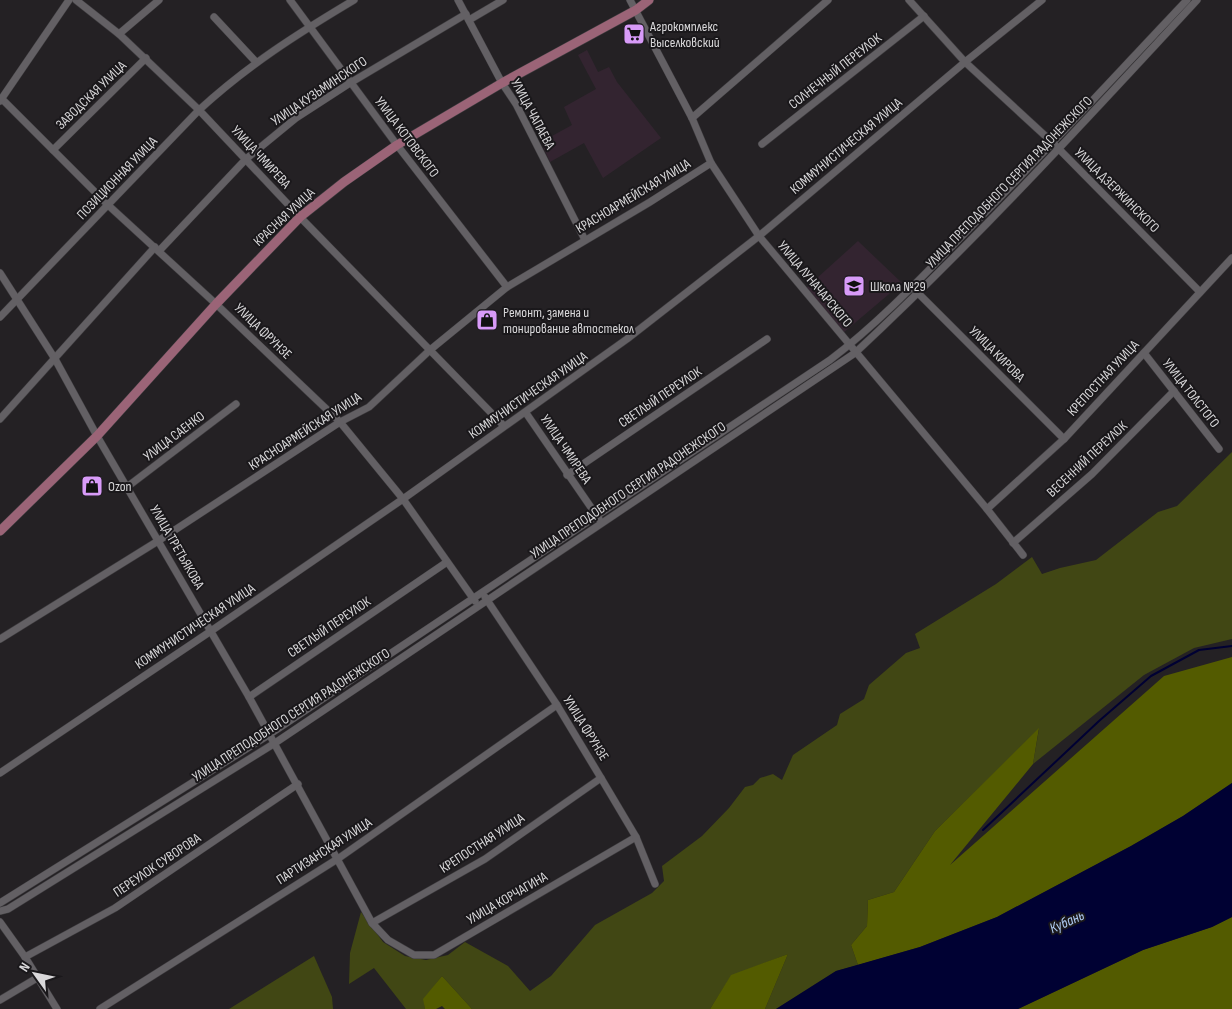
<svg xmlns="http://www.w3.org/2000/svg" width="1232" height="1009" font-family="'Sofia Sans Condensed',sans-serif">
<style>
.education{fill:#332430}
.green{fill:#414714}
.forest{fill:#535b00}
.water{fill:#000133}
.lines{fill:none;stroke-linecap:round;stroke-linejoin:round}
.stream{stroke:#000133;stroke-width:2}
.minor-casing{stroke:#3e3c3f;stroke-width:8}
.major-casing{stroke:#3e3c3f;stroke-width:10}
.minor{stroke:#636064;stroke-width:7}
.major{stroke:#9b6477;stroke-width:9}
.labels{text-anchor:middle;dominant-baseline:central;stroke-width:4;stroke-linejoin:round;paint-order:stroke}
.poi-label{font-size:14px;fill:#d9d8da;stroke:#1a181b;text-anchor:start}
.street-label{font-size:14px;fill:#d9d8da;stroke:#1a181b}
.water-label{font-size:15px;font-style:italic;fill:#b1cdf4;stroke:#1a181b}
</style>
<rect width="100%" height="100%" fill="#242124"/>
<g class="education">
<path d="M 587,50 L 598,72 L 609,67 L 617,82 L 661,138 L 603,178 L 584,143 L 550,162 L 541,142 L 572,125 L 564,107 L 596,89 L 578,55 Z"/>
<path d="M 858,241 L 902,283 L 843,333 L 806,288 Z"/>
</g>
<g class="green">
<path d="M 1232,452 L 1232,639 L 1194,648 L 1144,675 L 1033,764 L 1039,729 L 935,831 L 894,892 L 868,900 L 867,926 L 851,945 L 858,965 L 836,971 L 776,1009 L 765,1009 L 788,954 L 731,976 L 710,1009 L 472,1009 L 442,976 L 424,999 L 425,1009 L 406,1009 L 374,968 L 349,984 L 350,953 L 361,912 L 383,942 L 405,956 L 426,960 L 448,955 L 465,942 L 508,966 L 530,991 L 551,976 L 595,925 L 652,893 L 664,881 L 662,866 L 702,836 L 729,808 L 745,787 L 753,785 L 760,778 L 773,774 L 782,780 L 793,755 L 837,725 L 840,714 L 864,699 L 869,685 L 906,653 L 920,648 L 915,634 L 996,584 L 1032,557 L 1042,574 L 1060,568 L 1096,560 L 1158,512 L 1177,506 Z"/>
<path d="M 314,956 L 332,997 L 333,1009 L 229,1009 Z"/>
</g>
<g class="forest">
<path d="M 1232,657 L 1232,783 L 1183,816 L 1131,846 L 997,917 L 920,947 L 858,965 L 851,945 L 867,926 L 868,900 L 894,892 L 935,831 L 1039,728 L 1033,764 L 950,865 L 1164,676 Z"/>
<path d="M 1232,917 L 1232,1009 L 1018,1009 L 1143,950 L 1212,927 Z"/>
<path d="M 788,954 L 765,1009 L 710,1009 L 731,975 Z"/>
<path d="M 442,976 L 472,1009 L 445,1009 L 442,1006 L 436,1009 L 425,1009 L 423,999 Z"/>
</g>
<path class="water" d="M 1232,783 L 1232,917 L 1212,927 L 1143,950 L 1018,1009 L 776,1009 L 836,971 L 920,947 L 997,917 L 1131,846 L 1183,816 Z"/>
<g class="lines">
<path class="stream" d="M 983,830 L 1099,721 L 1151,676 L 1199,650 L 1232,646"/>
<g class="minor-casing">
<g id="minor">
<path d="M 76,0 L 119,34 L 199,110 L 300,217 L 504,426"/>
<path d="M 290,0 L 397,145 L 507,287"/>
<path d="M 458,0 L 502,83 L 516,104 L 585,240"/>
<path d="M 630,0 L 692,118 L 711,163 L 759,236 L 987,509 L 1023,555"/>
<path d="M 909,0 L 965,62 L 1053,143 L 1200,292"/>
<path d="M 214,17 L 256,62"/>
<path d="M 469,20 L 503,0"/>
<path d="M 119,34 L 159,0"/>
<path d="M 2,99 L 108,205 L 216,304 L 340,422 L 403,499 L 475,601"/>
<path d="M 0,101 L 69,0"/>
<path d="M 692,118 L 828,0"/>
<path d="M 762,144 L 924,16"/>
<path d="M 53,150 L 146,58"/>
<path d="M 159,251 L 246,159 L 296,118 L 350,83 L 466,14"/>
<path d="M 0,273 L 55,359 L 97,436 L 249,697 L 372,923 L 388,940 L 414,955 L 434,955 L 636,837"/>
<path d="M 916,291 L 1064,439"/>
<path d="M 0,317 L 199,110 C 248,65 297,34 354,0"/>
<path d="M 1144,353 L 1219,449"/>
<path d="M 526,413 L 599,519"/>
<path d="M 0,419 L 155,247"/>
<path d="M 567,475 L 767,339"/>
<path d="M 127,487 L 236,404"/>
<path d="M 987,509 L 1064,439 L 1232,258"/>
<path d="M 1013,543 L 1092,474 L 1174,391"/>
<path d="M 485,597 L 557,705 L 601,778 L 636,837 L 655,884"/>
<path d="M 0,639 L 158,541 L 340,422 L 369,407 L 430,350 L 507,287 L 650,202 L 711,163"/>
<path d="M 249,697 L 447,562"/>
<path d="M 0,773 L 211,631 L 403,499 L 627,339 L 759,236 L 965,62 L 1042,0"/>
<path d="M 0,903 L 270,734 L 830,360 C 880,322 922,277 965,233 C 1041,157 1113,78 1187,0"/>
<path d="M 0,911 L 8,909 L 275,743 L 855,353 C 975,241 1086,120 1197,0"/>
<path d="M 0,922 L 25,957 L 57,1009"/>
<path d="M 372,923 L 485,859 L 601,778"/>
<path d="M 25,957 L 115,908 L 298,784"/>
<path d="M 0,1000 L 37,978"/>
<path d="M 100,1009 L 339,858 L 557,705"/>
</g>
</g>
<g class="major-casing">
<path id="major" d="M 0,531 L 97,436 L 216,304 L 300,217 L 344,182 L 397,145 L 502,83 L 636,10 L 649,0"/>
</g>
<use href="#minor" class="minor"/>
<use href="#major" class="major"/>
</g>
<defs>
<g id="supermarket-square" transform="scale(1.125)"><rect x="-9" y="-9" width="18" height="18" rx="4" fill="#d89bf8" stroke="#1a181b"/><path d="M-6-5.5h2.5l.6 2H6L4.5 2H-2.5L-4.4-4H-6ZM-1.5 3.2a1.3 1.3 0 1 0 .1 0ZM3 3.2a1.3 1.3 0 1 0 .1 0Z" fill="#111"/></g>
<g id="school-square" transform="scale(1.125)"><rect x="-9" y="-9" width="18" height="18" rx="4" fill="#d89bf8" stroke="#1a181b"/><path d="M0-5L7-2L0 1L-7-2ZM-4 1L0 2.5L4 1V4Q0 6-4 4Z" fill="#111"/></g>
<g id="shop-square" transform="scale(1.125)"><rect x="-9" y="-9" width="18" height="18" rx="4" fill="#d89bf8" stroke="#1a181b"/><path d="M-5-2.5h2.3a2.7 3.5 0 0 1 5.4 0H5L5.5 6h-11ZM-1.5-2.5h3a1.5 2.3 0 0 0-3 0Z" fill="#111"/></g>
</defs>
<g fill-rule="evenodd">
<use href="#supermarket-square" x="634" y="34"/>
<use href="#school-square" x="854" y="286"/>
<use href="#shop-square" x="487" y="320"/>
<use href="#shop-square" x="92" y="486"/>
</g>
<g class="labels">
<g class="poi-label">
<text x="650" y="26">Агрокомплекс<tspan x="650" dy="16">Выселковский</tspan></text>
<text x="870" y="286">Школа №29</text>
<text x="503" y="312">Ремонт, замена и<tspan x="503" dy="16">тонирование автостекол</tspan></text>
<text x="108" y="486">Ozon</text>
</g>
<g class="street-label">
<text transform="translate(835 71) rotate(-38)">СОЛНЕЧНЫЙ ПЕРЕУЛОК</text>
<text transform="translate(319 91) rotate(-34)">УЛИЦА КУЗЬМИНСКОГО</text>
<text transform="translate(91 95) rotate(-44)">ЗАВОДСКАЯ УЛИЦА</text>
<text transform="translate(533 114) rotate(62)">УЛИЦА ЧАПАЕВА</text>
<text transform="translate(407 137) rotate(53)">УЛИЦА КОТОВСКОГО</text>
<text transform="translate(846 146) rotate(-40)">КОММУНИСТИЧЕСКАЯ УЛИЦА</text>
<text transform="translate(261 157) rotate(47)">УЛИЦА ЧМИРЕВА</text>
<text transform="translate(117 178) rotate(-46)">ПОЗИЦИОННАЯ УЛИЦА</text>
<text transform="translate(1009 182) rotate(-46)">УЛИЦА ПРЕПОДОБНОГО СЕРГИЯ РАДОНЕЖСКОГО</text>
<text transform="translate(1117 190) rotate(45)">УЛИЦА ДЗЕРЖИНСКОГО</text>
<text transform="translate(633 196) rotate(-31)">КРАСНОАРМЕЙСКАЯ УЛИЦА</text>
<text transform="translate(284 217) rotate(-43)">КРАСНАЯ УЛИЦА</text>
<text transform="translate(815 284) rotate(50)">УЛИЦА ЛУНАЧАРСКОГО</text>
<text transform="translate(263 331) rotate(44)">УЛИЦА ФРУНЗЕ</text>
<text transform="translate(997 354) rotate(45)">УЛИЦА КИРОВА</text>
<text transform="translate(1103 378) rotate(-47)">КРЕПОСТНАЯ УЛИЦА</text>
<text transform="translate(1191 393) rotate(52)">УЛИЦА ТОЛСТОГО</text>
<text transform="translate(528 395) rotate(-35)">КОММУНИСТИЧЕСКАЯ УЛИЦА</text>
<text transform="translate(660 397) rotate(-34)">СВЕТЛЫЙ ПЕРЕУЛОК</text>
<text transform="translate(305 431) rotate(-33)">КРАСНОАРМЕЙСКАЯ УЛИЦА</text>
<text transform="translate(174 436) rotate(-37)">УЛИЦА САЕНКО</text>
<text transform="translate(566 449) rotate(56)">УЛИЦА ЧМИРЕВА</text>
<text transform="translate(1087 459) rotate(-43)">ВЕСЕННИЙ ПЕРЕУЛОК</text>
<text transform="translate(628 490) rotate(-34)">УЛИЦА ПРЕПОДОБНОГО СЕРГИЯ РАДОНЕЖСКОГО</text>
<text transform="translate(177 547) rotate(60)">УЛИЦА ТРЕТЬЯКОВА</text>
<text transform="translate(195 626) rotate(-34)">КОММУНИСТИЧЕСКАЯ УЛИЦА</text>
<text transform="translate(329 627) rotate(-34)">СВЕТЛЫЙ ПЕРЕУЛОК</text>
<text transform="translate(291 715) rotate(-33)">УЛИЦА ПРЕПОДОБНОГО СЕРГИЯ РАДОНЕЖСКОГО</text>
<text transform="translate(586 728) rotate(58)">УЛИЦА ФРУНЗЕ</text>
<text transform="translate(482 843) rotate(-33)">КРЕПОСТНАЯ УЛИЦА</text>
<text transform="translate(324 851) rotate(-33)">ПАРТИЗАНСКАЯ УЛИЦА</text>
<text transform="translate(157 865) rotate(-34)">ПЕРЕУЛОК СУВОРОВА</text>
<text transform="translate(507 898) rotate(-30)">УЛИЦА КОРЧАГИНА</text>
</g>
<g class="water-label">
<text transform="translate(1067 922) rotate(-24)">Кубань</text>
</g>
</g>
<g transform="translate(35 974) rotate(303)" stroke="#1a181b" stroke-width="4" paint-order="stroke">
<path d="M0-4L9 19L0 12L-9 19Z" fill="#d9d8da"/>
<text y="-8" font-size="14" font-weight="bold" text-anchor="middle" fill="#d9d8da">N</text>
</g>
</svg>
